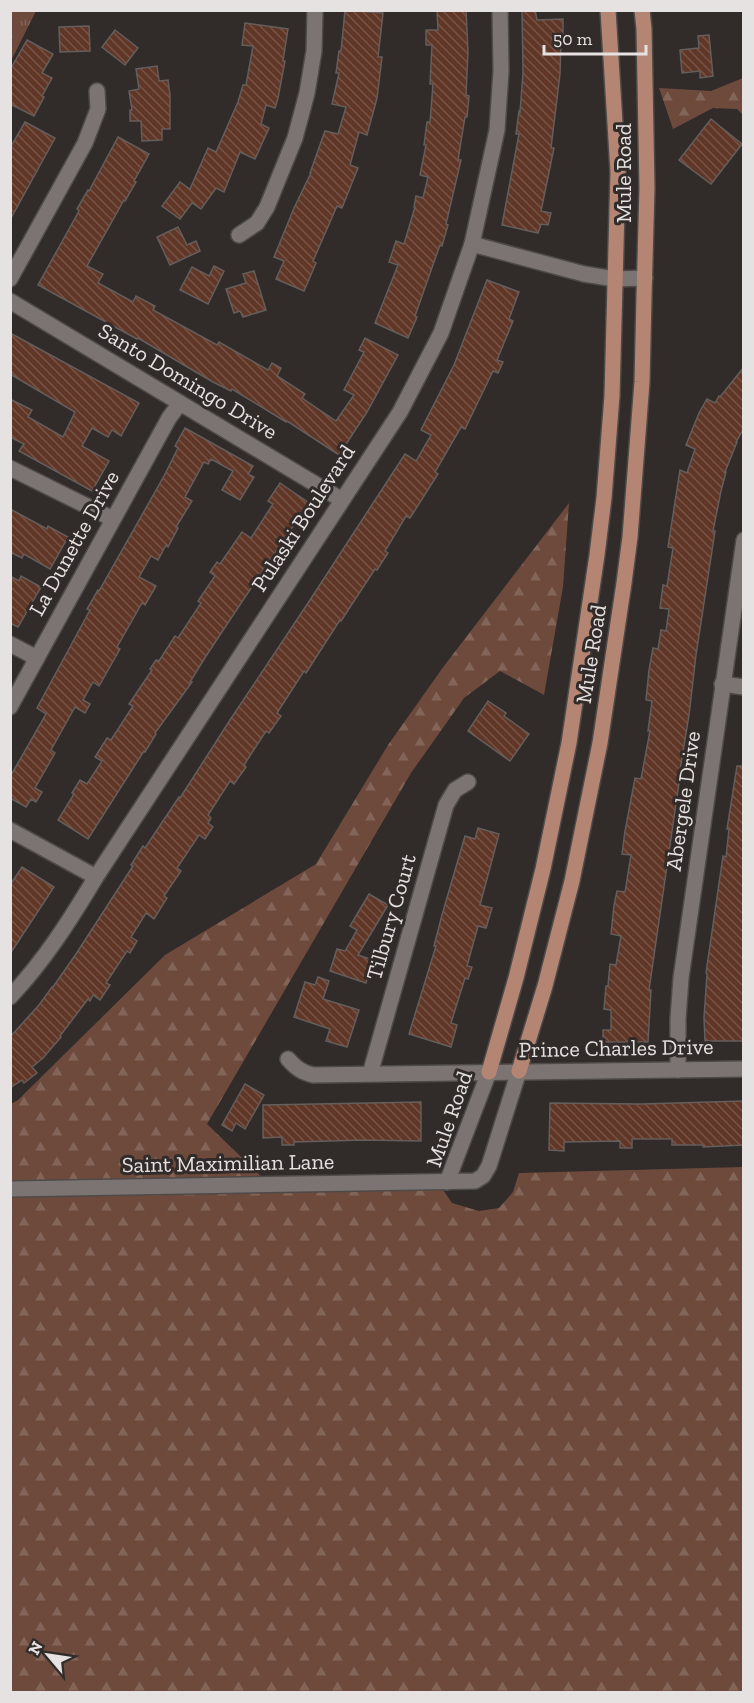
<svg xmlns="http://www.w3.org/2000/svg" width="754" height="1703" font-family="'Zilla Slab',serif">
<style>
.grass{fill:url(#grass-tufts)}
.forest{fill:url(#forest-firs)}
.building{fill:url(#building-back-hatch);stroke:#645e5c;stroke-width:1.5}
.lines{fill:none;stroke-linecap:round;stroke-linejoin:round}
.minor-casing{stroke:#4e4a48;stroke-width:18}
.major-casing{stroke:#4e4a48;stroke-width:18}
.minor{stroke:#7b7472;stroke-width:15}
.major{stroke:#b58574;stroke-width:15}
.labels{text-anchor:middle;dominant-baseline:central;stroke-width:6;stroke-linejoin:round;paint-order:stroke}
.street-label{font-size:22px;fill:#e6e2e1;stroke:#312b29}
</style>
<defs>
<pattern id="grass-tufts" width="24" height="20" patternUnits="userSpaceOnUse" patternTransform="scale(1.5)"><rect width="24" height="20" fill="#6e4a3d"/><path d="M3 7l-1-3M5 7V3M7 7l1-3M15 17l-1-3M17 17v-4M19 17l1-3" fill="none" stroke="#836459"/></pattern>
<pattern id="forest-firs" width="22" height="20" patternUnits="userSpaceOnUse" patternTransform="scale(1.5)"><rect width="22" height="20" fill="#6e4a3d"/><path d="M5 1l3.5 6h-7zM16 11l3.5 6h-7z" fill="#836459"/></pattern>
<pattern id="building-back-hatch" width="6" height="6" patternUnits="userSpaceOnUse" patternTransform="scale(1.5)"><rect width="6" height="6" fill="#603627"/><path d="M-1 5l2 2M0 0l6 6M5-1l2 2" fill="none" stroke="#775346"/></pattern>
</defs>
<rect width="100%" height="100%" fill="#312b29"/>
<path class="grass" d="M 11,10 L 36,11 L 11,61 L 10,11 Z"/>
<g class="forest">
<path d="M 743,78 L 743,115 L 737,109 L 713,108 L 673,129 L 659,88 L 711,91 Z"/>
<path d="M 569,503 L 563,587 L 544,695 L 500,671 L 464,698 L 411,773 L 207,1124 L 265,1180 L 433,1175 L 452,1203 L 479,1211 L 499,1208 L 513,1192 L 519,1173 L 743,1167 L 743,1692 L 11,1692 L 11,1104 L 18,1100 L 165,955 L 316,864 L 388,745 L 444,666 Z"/>
</g>
<g class="building">
<path d="M 345,10 L 383,13 L 378,57 L 382,57 L 377,98 L 367,135 L 359,132 L 350,165 L 358,168 L 342,208 L 337,206 L 313,261 L 316,263 L 304,291 L 276,279 L 284,261 L 274,257 L 294,208 L 311,173 L 310,173 L 325,131 L 338,134 L 346,107 L 332,104 L 339,73 L 336,73 L 339,51 L 341,51 Z"/>
<path d="M 437,10 L 466,10 L 468,52 L 466,95 L 469,96 L 467,117 L 465,117 L 458,160 L 461,160 L 446,224 L 448,225 L 442,246 L 440,245 L 415,316 L 417,317 L 408,338 L 375,323 L 398,265 L 389,262 L 396,241 L 404,244 L 415,207 L 414,207 L 416,196 L 423,198 L 428,177 L 420,175 L 426,145 L 424,145 L 427,122 L 430,122 L 433,84 L 430,84 L 432,45 L 426,45 L 426,30 L 438,30 Z"/>
<path d="M 522,10 L 535,10 L 537,20 L 563,19 L 563,42 L 561,42 L 560,74 L 551,148 L 554,148 L 541,211 L 551,213 L 548,225 L 541,224 L 538,233 L 502,225 L 519,134 L 516,134 L 519,111 L 520,112 L 523,73 Z"/>
<path d="M 245,23 L 288,29 L 283,61 L 285,61 L 278,98 L 275,108 L 266,105 L 261,124 L 269,128 L 255,159 L 240,152 L 224,192 L 216,188 L 201,209 L 192,203 L 180,219 L 162,206 L 180,182 L 190,189 L 208,148 L 216,152 L 238,102 L 243,85 L 246,85 L 253,46 L 242,45 Z"/>
<path d="M 89,26 L 90,51 L 60,52 L 59,27 Z"/>
<path d="M 115,30 L 138,48 L 125,65 L 102,47 Z"/>
<path d="M 709,35 L 713,76 L 700,78 L 700,71 L 682,73 L 680,50 L 699,48 L 698,36 Z"/>
<path d="M 27,40 L 53,54 L 42,73 L 52,78 L 42,96 L 44,97 L 34,116 L 10,104 L 10,70 Z"/>
<path d="M 157,66 L 159,81 L 168,80 L 170,95 L 170,129 L 162,129 L 162,140 L 142,141 L 141,121 L 130,121 L 130,110 L 132,110 L 129,91 L 139,89 L 136,69 Z"/>
<path d="M 711,119 L 742,144 L 711,184 L 679,160 Z"/>
<path d="M 25,122 L 55,138 L 10,220 L 10,148 Z"/>
<path d="M 118,137 L 149,154 L 134,181 L 136,182 L 125,201 L 124,200 L 87,266 L 103,274 L 98,283 L 133,302 L 136,296 L 155,306 L 153,310 L 217,345 L 219,342 L 268,370 L 272,363 L 281,368 L 277,376 L 305,394 L 302,398 L 336,421 L 354,395 L 344,390 L 364,352 L 359,350 L 365,338 L 398,355 L 367,412 L 339,455 L 287,421 L 286,422 L 232,389 L 231,391 L 213,382 L 138,338 L 137,339 L 38,285 L 79,211 L 77,209 L 88,190 L 89,191 Z"/>
<path d="M 178,227 L 187,245 L 196,241 L 200,251 L 170,265 L 157,237 Z"/>
<path d="M 214,266 L 224,271 L 208,304 L 180,290 L 192,267 L 209,276 Z"/>
<path d="M 254,271 L 266,310 L 243,317 L 240,311 L 234,313 L 226,289 L 246,283 L 243,274 Z"/>
<path d="M 487,280 L 519,292 L 509,319 L 513,321 L 497,360 L 503,362 L 498,373 L 493,371 L 465,429 L 461,427 L 435,472 L 438,474 L 410,518 L 406,516 L 385,551 L 388,553 L 377,570 L 375,569 L 341,621 L 340,620 L 306,673 L 304,671 L 277,713 L 281,716 L 269,733 L 266,731 L 244,765 L 246,767 L 234,784 L 230,781 L 208,815 L 211,818 L 208,823 L 213,827 L 205,839 L 199,835 L 177,868 L 181,871 L 164,896 L 167,898 L 154,919 L 146,913 L 131,937 L 137,941 L 130,953 L 127,951 L 106,983 L 110,985 L 100,1000 L 93,995 L 90,1001 L 88,999 L 60,1036 L 61,1037 L 43,1058 L 32,1067 L 37,1073 L 24,1083 L 22,1080 L 10,1088 L 10,1037 L 39,1005 L 52,987 L 53,987 L 76,954 L 133,866 L 131,865 L 143,846 L 145,848 L 179,797 L 180,798 L 230,720 L 310,600 L 405,454 L 416,461 L 431,435 L 421,430 L 454,365 Z"/>
<path d="M 10,333 L 139,403 L 121,436 L 112,430 L 108,437 L 92,428 L 82,446 L 109,461 L 92,491 L 19,451 L 24,444 L 10,437 L 10,399 L 32,410 L 28,417 L 63,437 L 75,412 L 10,374 Z"/>
<path d="M 744,367 L 744,428 L 736,442 L 737,442 L 725,472 L 726,472 L 721,491 L 713,531 L 715,531 L 696,655 L 689,715 L 679,776 L 680,776 L 649,990 L 651,990 L 648,1042 L 603,1042 L 603,1030 L 611,1030 L 611,1010 L 604,1009 L 606,986 L 608,986 L 610,964 L 616,965 L 621,936 L 611,934 L 614,905 L 617,891 L 625,892 L 631,855 L 622,854 L 625,831 L 635,778 L 641,779 L 650,731 L 648,731 L 652,701 L 646,700 L 649,670 L 653,648 L 658,649 L 661,630 L 666,631 L 669,609 L 660,608 L 663,585 L 667,586 L 673,548 L 668,547 L 680,470 L 687,473 L 695,449 L 686,445 L 699,413 L 707,399 L 715,403 L 719,396 L 720,397 Z"/>
<path d="M 185,428 L 253,466 L 248,474 L 254,477 L 240,500 L 222,490 L 233,471 L 211,459 L 208,464 L 204,462 L 185,497 L 192,501 L 176,527 L 178,528 L 168,547 L 166,545 L 158,560 L 151,556 L 139,577 L 156,586 L 145,605 L 142,603 L 117,647 L 120,649 L 99,686 L 93,682 L 83,700 L 90,704 L 85,713 L 75,707 L 51,750 L 55,753 L 35,788 L 42,792 L 36,802 L 31,799 L 26,807 L 10,798 L 10,777 L 46,714 L 37,708 L 90,610 L 87,609 L 98,590 L 99,591 L 164,476 L 178,448 L 175,446 Z"/>
<path d="M 280,483 L 309,503 L 263,570 L 206,656 L 190,682 L 192,682 L 155,733 L 156,734 L 145,752 L 144,751 L 88,839 L 58,820 L 74,794 L 72,793 L 80,780 L 87,784 L 102,761 L 95,757 L 107,738 L 111,740 L 133,706 L 129,704 L 152,670 L 150,669 L 156,660 L 159,661 L 175,636 L 178,638 L 201,603 L 198,601 L 215,576 L 210,572 L 217,562 L 220,564 L 242,532 L 251,538 L 273,504 L 268,501 Z"/>
<path d="M 10,509 L 47,529 L 48,526 L 68,537 L 50,569 L 24,554 L 22,558 L 10,552 Z"/>
<path d="M 10,576 L 19,581 L 21,576 L 41,587 L 18,627 L 10,623 Z"/>
<path d="M 488,701 L 506,713 L 504,716 L 529,734 L 510,761 L 468,731 Z"/>
<path d="M 737,766 L 744,766 L 744,1041 L 705,1041 L 704,1018 L 707,974 L 706,973 L 723,856 L 726,857 L 729,829 L 727,829 Z"/>
<path d="M 478,828 L 499,834 L 480,905 L 492,908 L 486,928 L 478,926 L 467,966 L 472,967 L 468,979 L 465,978 L 451,1023 L 457,1025 L 451,1047 L 409,1034 L 436,946 L 434,946 L 442,915 L 465,836 L 475,839 Z"/>
<path d="M 22,867 L 54,887 L 10,954 L 10,885 Z"/>
<path d="M 369,894 L 388,905 L 358,955 L 373,960 L 366,983 L 330,971 L 337,949 L 345,951 L 357,930 L 350,926 Z"/>
<path d="M 318,977 L 329,981 L 323,999 L 359,1010 L 347,1047 L 326,1041 L 330,1029 L 294,1017 L 305,982 L 315,985 Z"/>
<path d="M 245,1084 L 264,1095 L 245,1129 L 236,1123 L 232,1131 L 222,1125 Z"/>
<path d="M 744,1101 L 744,1145 L 703,1147 L 703,1145 L 672,1145 L 672,1139 L 632,1139 L 632,1148 L 620,1148 L 620,1141 L 564,1142 L 564,1151 L 549,1150 L 550,1103 L 641,1104 Z"/>
<path d="M 421,1102 L 421,1141 L 364,1140 L 294,1142 L 294,1145 L 282,1145 L 282,1137 L 263,1138 L 263,1105 Z"/>
</g>
<g class="lines">
<g class="minor-casing">
<g id="minor">
<path d="M 239,235 L 257,223 L 267,207 L 295,138 L 307,93 L 314,51 L 315,10"/>
<path d="M 472,244 L 584,274 L 615,279 L 645,278"/>
<path d="M 10,279 L 85,143 L 98,109 L 97,91"/>
<path d="M 10,301 L 342,500"/>
<path d="M 10,468 L 113,519"/>
<path d="M 10,644 L 37,658"/>
<path d="M 722,684 L 744,687"/>
<path d="M 10,707 L 169,418 L 180,403"/>
<path d="M 10,830 L 96,877"/>
<path d="M 10,997 C 45,960 70,920 96,877 L 400,412 L 441,333 L 472,244 L 497,130 L 501,71 L 500,10"/>
<path d="M 288,1059 C 296,1068 301,1072 313,1075 L 744,1069"/>
<path d="M 678,1070 L 678,1019 L 681,978 L 744,540"/>
<path d="M 370,1074 L 446,805 L 455,790 L 468,782"/>
<path d="M 447,1182 L 489,1072"/>
<path d="M 10,1189 L 475,1181 L 483,1176 L 489,1166 L 519,1071"/>
</g>
</g>
<g class="major-casing">
<g id="major">
<path d="M 519,1071 L 545,986 L 572,881 L 600,743 L 624,583 L 630,537 L 642,382 L 644,297 L 647,188 L 644,29 L 642,10"/>
<path d="M 489,1072 L 516,978 L 543,869 L 569,743 L 597,555 L 604,498 L 612,396 L 618,172 L 608,10"/>
</g>
</g>
<use href="#minor" class="minor"/>
<use href="#major" class="major"/>
</g>
<g class="labels">
<g class="street-label">
<text transform="translate(623 173) rotate(-90)">Mule Road</text>
<text transform="translate(188 381) rotate(31)">Santo Domingo Drive</text>
<text transform="translate(303 518) rotate(-57)">Pulaski Boulevard</text>
<text transform="translate(74 543) rotate(-61)">La Dunette Drive</text>
<text transform="translate(591 654) rotate(-81)">Mule Road</text>
<text transform="translate(683 801) rotate(-82)">Abergele Drive</text>
<text transform="translate(391 917) rotate(-74)">Tilbury Court</text>
<text transform="translate(616 1048) rotate(-1)">Prince Charles Drive</text>
<text transform="translate(449 1119) rotate(-71)">Mule Road</text>
<text transform="translate(228 1163) rotate(-1)">Saint Maximilian Lane</text>
</g>
</g>
<rect width="754" height="1703" fill="none" stroke="#e6e2e1" stroke-width="24"/>
<g transform="translate(48 1655) rotate(299)" stroke="#312b29" stroke-width="4.5" paint-order="stroke">
<path d="M0-4.5L10 22L0 15L-10 22Z" fill="#e6e2e1"/>
<text y="-9" font-size="16" font-weight="bold" text-anchor="middle" fill="#e6e2e1">N</text>
</g>
<path d="M544 45v9h102v-9" fill="none" stroke="#e6e2e1" stroke-width="3"/>
<text x="553" y="45" font-size="18" fill="#e6e2e1" stroke="#312b29" stroke-width="4.5" paint-order="stroke">50 m</text>
</svg>
